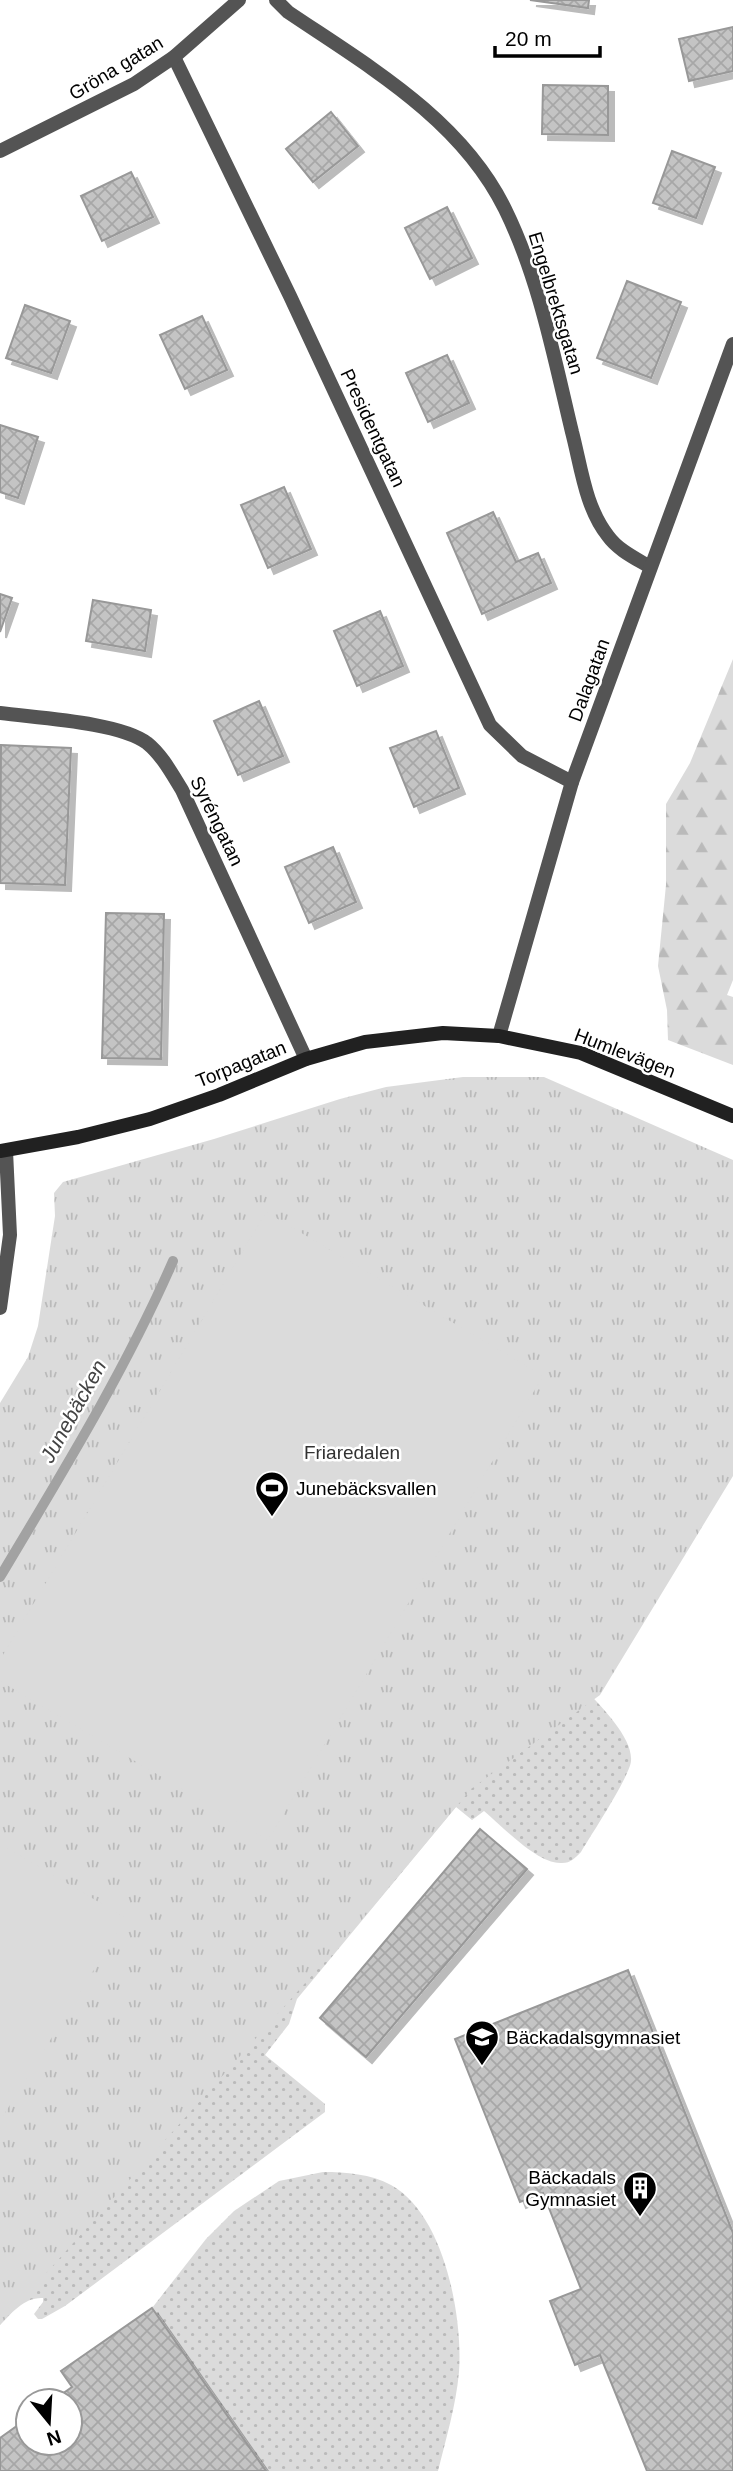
<svg xmlns="http://www.w3.org/2000/svg" width="733" height="2471" font-family="Arial,sans-serif">
<style>
.grass{fill:url(#grass-dots)}
.forest{fill:url(#forest-firs)}
.park{fill:url(#park-tufts)}
.garden{fill:#dbdbdb}
.lines{fill:none;stroke-linecap:round;stroke-linejoin:round}
.stream{stroke:#a2a2a2;stroke-width:10}
.building{fill:url(#building-cross-hatch);stroke:#989898;stroke-width:2;filter:url(#shadow)}
.street{stroke:#545454;stroke-width:14}
.secondary{stroke:#212121;stroke-width:14}
.labels{text-anchor:middle;dominant-baseline:central;stroke-width:5;stroke-linejoin:round;paint-order:stroke}
.street-label{font-size:19px;fill:#000;stroke:#fff}
.park-label{font-size:19px;fill:#323232;stroke:#fff}
.poi-label{font-size:19px;fill:#000;stroke:#fff;text-anchor:start}
.water-label{font-size:21px;font-style:italic;fill:#434343;stroke:#fff}
</style>
<defs>
<pattern id="grass-dots" width="8" height="8" patternUnits="userSpaceOnUse" patternTransform="scale(1.75)"><rect width="8" height="8" fill="#dbdbdb"/><path d="M2 2h.1M6 6h.1" fill="none" stroke="#bababa" stroke-width="1.8" stroke-linecap="round"/></pattern>
<pattern id="forest-firs" width="22" height="20" patternUnits="userSpaceOnUse" patternTransform="scale(1.75)"><rect width="22" height="20" fill="#dbdbdb"/><path d="M5 1l3.5 6h-7zM16 11l3.5 6h-7z" fill="#bababa"/></pattern>
<pattern id="park-tufts" width="24" height="20" patternUnits="userSpaceOnUse" patternTransform="scale(1.75)"><rect width="24" height="20" fill="#dbdbdb"/><path d="M3 7l-1-3M5 7V3M7 7l1-3M15 17l-1-3M17 17v-4M19 17l1-3" fill="none" stroke="#bababa"/></pattern>
<pattern id="building-cross-hatch" width="8" height="8" patternUnits="userSpaceOnUse" patternTransform="scale(1.75)"><rect width="8" height="8" fill="#c4c4c4"/><path d="M0 0l8 8M0 8l8-8" fill="none" stroke="#a7a7a7"/></pattern>
<filter id="shadow"><feDropShadow dx="6" dy="6" stdDeviation="0" flood-color="#0004"/></filter>
</defs>
<rect width="100%" height="100%" fill="#fff"/>
<g class="grass">
<path d="M 588,1692 C 602,1708 633,1738 631,1761 C 630,1776 591,1835 581,1852 C 575,1858 571,1863 562,1863 C 538,1865 502,1826 484,1811 L 472,1820 L 456,1807 L 297,1999 L 289,2024 L 265,2055 L 325,2104 L 325,2112 L 65,2306 L 42,2319 L 38,2319 L 34,2314 L 43,2302 L 43,2298 C 24,2297 12,2313 0,2325 L 0,2208 L 88,2098 Z"/>
<path d="M 323,2172 C 346,2172 371,2174 391,2185 C 444,2214 463,2316 459,2372 C 456,2405 446,2439 438,2471 L 266,2471 L 152,2308 L 206,2239 L 234,2211 L 279,2181 Z"/>
</g>
<path class="forest" d="M 733,659 L 733,980 L 727,995 L 733,997 L 733,1065 L 668,1040 L 667,1010 L 658,966 L 666,885 L 666,804 L 690,763 Z"/>
<path class="park" d="M 463,1077 L 544,1077 L 733,1160 L 733,1476 L 600,1695 L 471,1789 L 365,1916 L 0,2325 L 0,1403 L 28,1357 L 38,1326 L 55,1216 L 54,1193 L 63,1182 L 214,1139 L 340,1099 L 386,1087 Z"/>
<g class="garden">
<path d="M 266,1212 L 543,1376 L 268,1840 L 0,1681 L 0,1660 Z"/>
<path d="M 0,1844 L 126,1918 L 0,2121 Z"/>
</g>
<g class="lines">
<path class="stream" d="M 0,1577 C 62,1473 125,1371 173,1261"/>
</g>
<g class="building">
<path d="M 530,0 L 589,0 L 588,8 Z"/>
<path d="M 733,27 L 733,71 L 689,81 L 679,39 Z"/>
<path d="M 543,85 L 608,86 L 608,135 L 542,134 Z"/>
<path d="M 331,112 L 358,146 L 313,182 L 286,149 Z"/>
<path d="M 672,151 L 715,167 L 696,218 L 653,203 Z"/>
<path d="M 131,172 L 153,217 L 102,241 L 81,196 Z"/>
<path d="M 447,207 L 472,258 L 430,279 L 405,228 Z"/>
<path d="M 627,281 L 681,302 L 651,378 L 597,358 Z"/>
<path d="M 25,305 L 70,321 L 51,373 L 6,358 Z"/>
<path d="M 202,316 L 227,370 L 185,389 L 160,335 Z"/>
<path d="M 447,355 L 469,403 L 428,422 L 406,373 Z"/>
<path d="M 0,425 L 38,437 L 18,498 L 0,492 Z"/>
<path d="M 284,487 L 311,549 L 268,568 L 241,505 Z"/>
<path d="M 493,512 L 516,562 L 538,553 L 551,583 L 482,614 L 447,533 Z"/>
<path d="M 0,594 L 12,598 L 0,632 Z"/>
<path d="M 93,600 L 151,610 L 145,651 L 86,641 Z"/>
<path d="M 380,611 L 403,666 L 357,686 L 334,631 Z"/>
<path d="M 259,701 L 283,756 L 238,775 L 214,721 Z"/>
<path d="M 436,731 L 459,788 L 414,807 L 390,748 Z"/>
<path d="M 1,745 L 71,748 L 65,885 L 0,883 Z"/>
<path d="M 333,847 L 356,902 L 309,923 L 285,867 Z"/>
<path d="M 106,913 L 164,914 L 161,1059 L 102,1058 Z"/>
<path d="M 480,1829 L 527,1869 L 366,2057 L 320,2018 Z"/>
<path d="M 628,1970 L 733,2233 L 733,2471 L 647,2471 L 600,2355 L 575,2365 L 550,2301 L 581,2289 L 543,2193 L 520,2202 L 455,2039 Z"/>
<path d="M 152,2308 L 266,2471 L 0,2471 L 0,2438 L 28,2418 L 28,2443 L 70,2443 L 70,2401 L 52,2401 L 72,2387 L 61,2371 Z"/>
</g>
<g class="lines">
<g class="street">
<path d="M 276,0 L 288,12 C 368,66 461,119 505,209 C 539,278 554,357 572,432 C 581,466 585,507 608,536 C 618,550 635,558 650,567"/>
<path d="M 174,57 L 290,296 L 490,725 L 522,756 L 572,782"/>
<path d="M 0,151 L 134,84 L 174,57 L 239,0"/>
<path d="M 0,713 C 37,718 119,722 147,743 C 162,755 172,774 182,790 L 306,1059"/>
<path d="M 499,1036 L 572,782 L 733,344"/>
<path d="M 0,1308 L 10,1235 L 6,1151"/>
</g>
<path class="secondary" d="M 0,1151 L 78,1137 L 150,1119 L 219,1095 L 306,1059 L 365,1042 L 443,1033 L 499,1036 L 581,1053 L 733,1116"/>
</g>
<defs>
<g id="stadium-pin" transform="scale(1.75)"><path d="M0 17L-7.5 6A9.5 9.5 0 1 1 7.5 6Z" fill="#000" stroke="#fff"/><path d="M0-5a6.5 5 0 1 0 0 10a6.5 5 0 1 0 0-10ZM-3.5-1.8h7v3.6h-7Z" fill="#fff"/></g>
<g id="school-pin" transform="scale(1.75)"><path d="M0 17L-7.5 6A9.5 9.5 0 1 1 7.5 6Z" fill="#000" stroke="#fff"/><path d="M0-5L7-2L0 1L-7-2ZM-4 1L0 2.5L4 1V4Q0 6-4 4Z" fill="#fff"/></g>
<g id="building-pin" transform="scale(1.75)"><path d="M0 17L-7.5 6A9.5 9.5 0 1 1 7.5 6Z" fill="#000" stroke="#fff"/><path d="M-4-6H4V6H1V3H-1V6H-4ZM-2.5-4.3h1.7v1.8h-1.7ZM.8-4.3h1.7v1.8H.8ZM-2.5-1h1.7V.8h-1.7ZM.8-1h1.7V.8H.8Z" fill="#fff"/></g>
</defs>
<g fill-rule="evenodd">
<use href="#stadium-pin" x="272" y="1488"/>
<use href="#school-pin" x="482" y="2037"/>
<use href="#building-pin" x="640" y="2188"/>
</g>
<g class="labels">
<g class="street-label">
<text transform="translate(116 68) rotate(-31)">Gröna gatan</text>
<text transform="translate(556 303) rotate(73)">Engelbrektsgatan</text>
<text transform="translate(373 428) rotate(65)">Presidentgatan</text>
<text transform="translate(589 680) rotate(-70)">Dalagatan</text>
<text transform="translate(217 821) rotate(64)">Syréngatan</text>
<text transform="translate(625 1053) rotate(21)">Humlevägen</text>
<text transform="translate(241 1064) rotate(-22)">Torpagatan</text>
</g>
<g class="park-label">
<text x="352" y="1452">Friaredalen</text>
</g>
<g class="poi-label">
<text x="296" y="1488">Junebäcksvallen</text>
<text x="506" y="2037">Bäckadalsgymnasiet</text>
<text x="616" y="2177" text-anchor="end">Bäckadals<tspan x="616" dy="22">Gymnasiet</tspan></text>
</g>
<g class="water-label">
<text transform="translate(73 1411) rotate(-61)">Junebäcken</text>
</g>
</g>
<g transform="translate(49 2422) rotate(162)"><circle r="33" fill="#ffffff" stroke="#999999" stroke-width="2"/>
<path d="M0-5L12 26L0 18L-12 26Z" fill="#000000"/>
<text y="-10" font-size="19" font-weight="bold" text-anchor="middle" fill="#000000">N</text>
</g>
<path d="M495 46v10h105v-10" fill="none" stroke="#000000" stroke-width="3.5"/>
<text x="505" y="46" font-size="21" fill="#000000" stroke="#ffffff" stroke-width="5" paint-order="stroke">20 m</text>
</svg>
